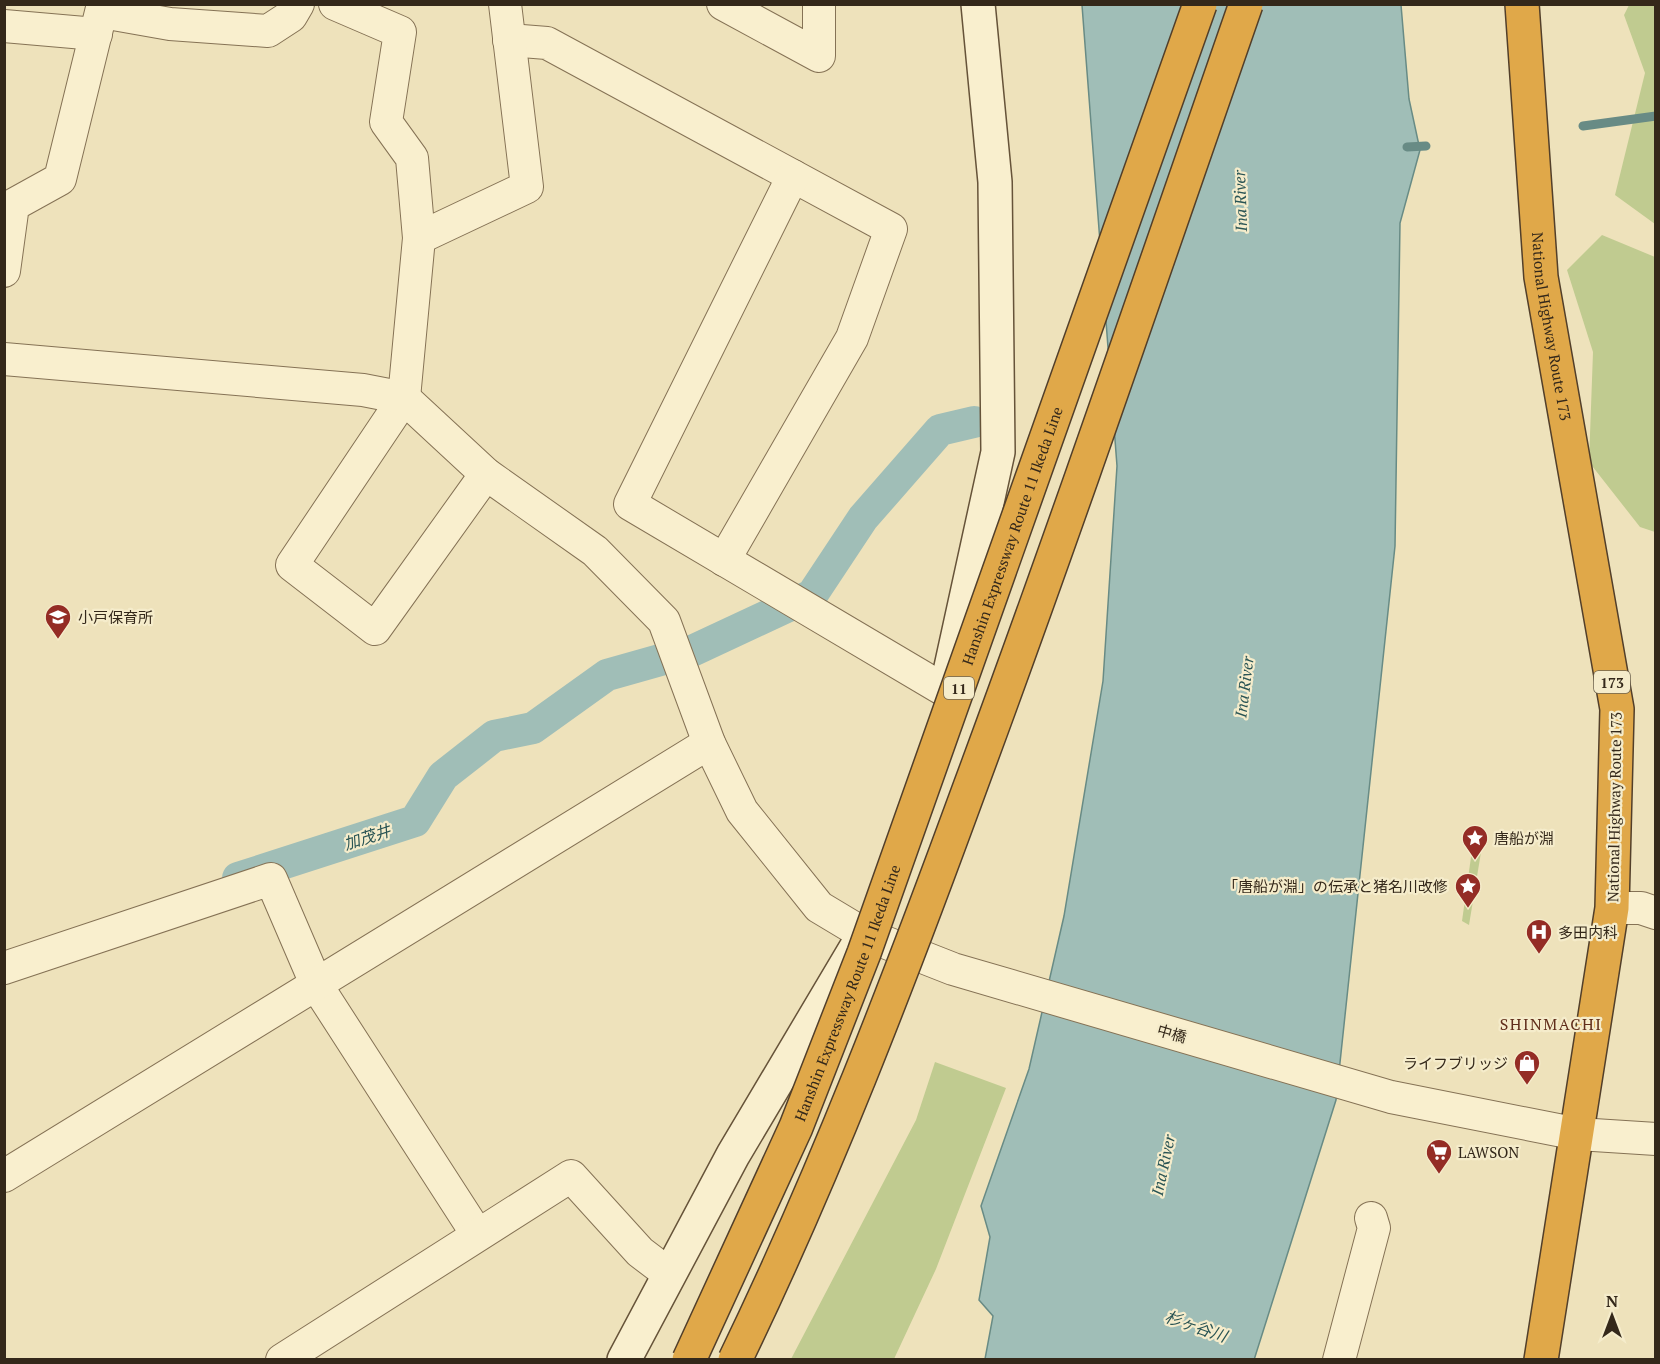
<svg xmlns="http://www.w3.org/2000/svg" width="1660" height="1364" font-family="'PT Serif','Noto Sans JP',serif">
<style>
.green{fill:#c0cb90}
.water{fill:#a0beb7;stroke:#688b85;stroke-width:1.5}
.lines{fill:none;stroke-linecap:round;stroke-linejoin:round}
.stream{stroke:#688b85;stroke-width:9}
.canal{stroke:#a0beb7;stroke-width:32}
.street-casing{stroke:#857255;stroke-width:34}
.secondary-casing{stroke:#665339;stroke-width:36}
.highway-casing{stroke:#523f2a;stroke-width:36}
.street{stroke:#f9efce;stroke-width:32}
.secondary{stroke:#f9efce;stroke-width:33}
.highway{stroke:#e0a849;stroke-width:33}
.highway-bridge-casing{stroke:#523f2a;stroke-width:36;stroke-linecap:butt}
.highway-bridge{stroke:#e0a849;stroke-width:33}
.labels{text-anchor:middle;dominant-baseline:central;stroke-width:4.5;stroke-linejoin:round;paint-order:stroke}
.shield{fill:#f5eccb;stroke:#6e634f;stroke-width:1.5}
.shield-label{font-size:14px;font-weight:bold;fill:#34281a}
.street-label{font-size:15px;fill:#34281a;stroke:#f5eccb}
.poi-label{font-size:15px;fill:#34281a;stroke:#f5eccb;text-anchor:start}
.water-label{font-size:16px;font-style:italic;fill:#295454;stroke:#f5eccb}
.neighbourhood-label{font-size:16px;letter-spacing:1.5px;fill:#602d1a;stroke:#f5eccb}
</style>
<rect width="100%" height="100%" fill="#eee2bb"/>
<g class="green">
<path d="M 1629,5 L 1655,5 L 1655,224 L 1615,195 L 1645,73 L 1624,15 Z"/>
<path d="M 1602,235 L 1655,257 L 1655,532 L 1640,527 L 1589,462 L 1593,352 L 1567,270 Z"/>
<path d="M 1477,832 L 1484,834 L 1469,925 L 1462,921 L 1474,836 Z"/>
<path d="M 935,1062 L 1006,1088 L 936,1269 L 894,1359 L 791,1359 L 916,1120 Z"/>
</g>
<path class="water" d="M 1082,5 L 1401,5 L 1409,99 L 1420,150 L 1400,223 L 1395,546 L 1336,1100 L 1254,1360 L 985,1359 L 993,1316 L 979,1300 L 990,1237 L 981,1206 L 1029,1069 L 1064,916 L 1103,681 L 1117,466 Z"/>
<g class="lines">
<g class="stream">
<path d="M 1583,126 L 1656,116"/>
<path d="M 1407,147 L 1426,146"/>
</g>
<path class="canal" d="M 238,878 L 415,821 L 443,776 L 494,736 L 533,728 L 607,675 L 692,651 L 812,595 L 863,518 L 940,430 L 974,422"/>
<g class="street-casing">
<g id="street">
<path d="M 335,4 L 400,32 L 386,122 L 412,158 L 419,238 L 404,398 L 292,565 L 375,629 L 486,474"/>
<path d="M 723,4 L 819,56 L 819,4"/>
<path d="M 102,12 L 170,24 L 268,31 L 291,16 L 298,4"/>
<path d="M 4,26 L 96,34"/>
<path d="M 509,40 L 547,43 L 891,229 L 852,338 L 724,560"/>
<path d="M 793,176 L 630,504 L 946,691"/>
<path d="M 419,238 L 527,187 L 505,4"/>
<path d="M 4,271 L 13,205 L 60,179 L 103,4"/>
<path d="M 4,359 L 363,390 L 404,398 L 486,474 L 595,551 L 664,621 L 709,743 L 742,811 L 819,907 L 864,934 L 953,969 L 1391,1097 L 1578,1134 L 1656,1139"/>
<path d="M 1612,908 L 1641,908 L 1656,913"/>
<path d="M 4,968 L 271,879 L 317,986 L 477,1234"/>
<path d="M 4,1176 L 709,743"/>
<path d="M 282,1360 L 571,1176 L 640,1252 L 669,1274"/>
<path d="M 1339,1360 L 1374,1228 L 1371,1218"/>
</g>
</g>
<g class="secondary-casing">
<g id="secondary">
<path d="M 946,690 L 998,452 L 995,182 L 978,4"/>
<path d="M 624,1360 L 733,1155 L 856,948"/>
</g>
</g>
<g class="highway-casing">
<g id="highway">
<path id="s1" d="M 1522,4 L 1541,277 L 1617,709 L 1612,908 L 1541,1360"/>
</g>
</g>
<use href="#street" class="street"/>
<use href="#secondary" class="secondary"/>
<use href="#highway" class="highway"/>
<g class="highway-bridge-casing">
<g id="highway-bridge">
<path id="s2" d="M 689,1360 L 796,1127 L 864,953 L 1200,4"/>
<path d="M 735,1360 C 825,1174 899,981 970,787 C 1066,528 1155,266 1246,4"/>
</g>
</g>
<use href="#highway-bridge" class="highway-bridge"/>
</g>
<defs>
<g id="school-pin" transform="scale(1.35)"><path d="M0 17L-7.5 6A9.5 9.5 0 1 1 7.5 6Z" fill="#942c25" stroke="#f5eccb"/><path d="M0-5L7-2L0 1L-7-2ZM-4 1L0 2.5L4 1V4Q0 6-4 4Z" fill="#fff"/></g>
<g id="sight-pin" transform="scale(1.35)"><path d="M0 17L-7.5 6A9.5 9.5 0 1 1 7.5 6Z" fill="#942c25" stroke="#f5eccb"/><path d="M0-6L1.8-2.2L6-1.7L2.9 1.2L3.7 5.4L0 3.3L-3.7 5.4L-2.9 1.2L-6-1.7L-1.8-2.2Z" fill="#fff"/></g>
<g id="hospital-pin" transform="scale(1.35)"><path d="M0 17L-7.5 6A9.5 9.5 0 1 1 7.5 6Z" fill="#942c25" stroke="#f5eccb"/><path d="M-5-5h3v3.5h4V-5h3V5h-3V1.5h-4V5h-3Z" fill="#fff"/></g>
<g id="shop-pin" transform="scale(1.35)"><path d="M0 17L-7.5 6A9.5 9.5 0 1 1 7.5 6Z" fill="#942c25" stroke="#f5eccb"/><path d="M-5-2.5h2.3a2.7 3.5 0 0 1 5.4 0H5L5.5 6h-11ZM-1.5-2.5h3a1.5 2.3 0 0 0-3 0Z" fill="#fff"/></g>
<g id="supermarket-pin" transform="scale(1.35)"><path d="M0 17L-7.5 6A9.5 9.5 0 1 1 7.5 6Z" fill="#942c25" stroke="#f5eccb"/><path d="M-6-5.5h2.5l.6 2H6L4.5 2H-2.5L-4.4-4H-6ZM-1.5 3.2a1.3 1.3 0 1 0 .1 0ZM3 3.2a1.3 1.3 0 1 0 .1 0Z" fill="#fff"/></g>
</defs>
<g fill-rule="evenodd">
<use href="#school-pin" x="58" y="617"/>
<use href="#sight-pin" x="1475" y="838"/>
<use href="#sight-pin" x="1468" y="886"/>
<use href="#hospital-pin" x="1539" y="932"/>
<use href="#shop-pin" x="1527" y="1063"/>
<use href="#supermarket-pin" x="1439" y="1152"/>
</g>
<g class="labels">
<g class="shield">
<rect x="1594" y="671" width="36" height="22" rx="4.5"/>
<rect x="944" y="677" width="30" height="22" rx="4.5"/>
</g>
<g class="shield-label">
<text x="1612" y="682">173</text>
<text x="959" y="688">11</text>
</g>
<g class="street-label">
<text stroke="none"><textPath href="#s1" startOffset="324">National Highway Route 173</textPath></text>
<text stroke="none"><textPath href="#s2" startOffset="886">Hanshin Expressway Route 11 Ikeda Line</textPath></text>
<text transform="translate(1614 807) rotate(-89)">National Highway Route 173</text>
<text stroke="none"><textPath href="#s2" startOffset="400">Hanshin Expressway Route 11 Ikeda Line</textPath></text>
<text transform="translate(1172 1033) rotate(16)">中橋</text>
</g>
<g class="poi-label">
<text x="78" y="617">小戸保育所</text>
<text x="1494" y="838">唐船が淵</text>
<text x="1448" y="886" text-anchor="end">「唐船が淵」の伝承と猪名川改修</text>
<text x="1558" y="932">多田内科</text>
<text x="1508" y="1063" text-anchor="end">ライフブリッジ</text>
<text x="1458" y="1152">LAWSON</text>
</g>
<g class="water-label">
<text transform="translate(1240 201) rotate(-92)">Ina River</text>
<text transform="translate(1244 687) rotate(-83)">Ina River</text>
<text transform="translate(367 837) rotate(-18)">加茂井</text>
<text transform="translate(1163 1165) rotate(-78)">Ina River</text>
<text transform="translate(1196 1326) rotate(19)">杉ヶ谷川</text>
</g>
<g class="neighbourhood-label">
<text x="1551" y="1024">SHINMACHI</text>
</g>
</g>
<rect width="1660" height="1364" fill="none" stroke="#34281a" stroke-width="12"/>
<g transform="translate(1612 1316)" stroke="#f5eccb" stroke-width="4.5" paint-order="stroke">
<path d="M0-4.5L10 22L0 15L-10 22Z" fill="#34281a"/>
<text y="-9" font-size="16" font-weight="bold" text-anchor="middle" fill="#34281a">N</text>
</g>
</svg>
